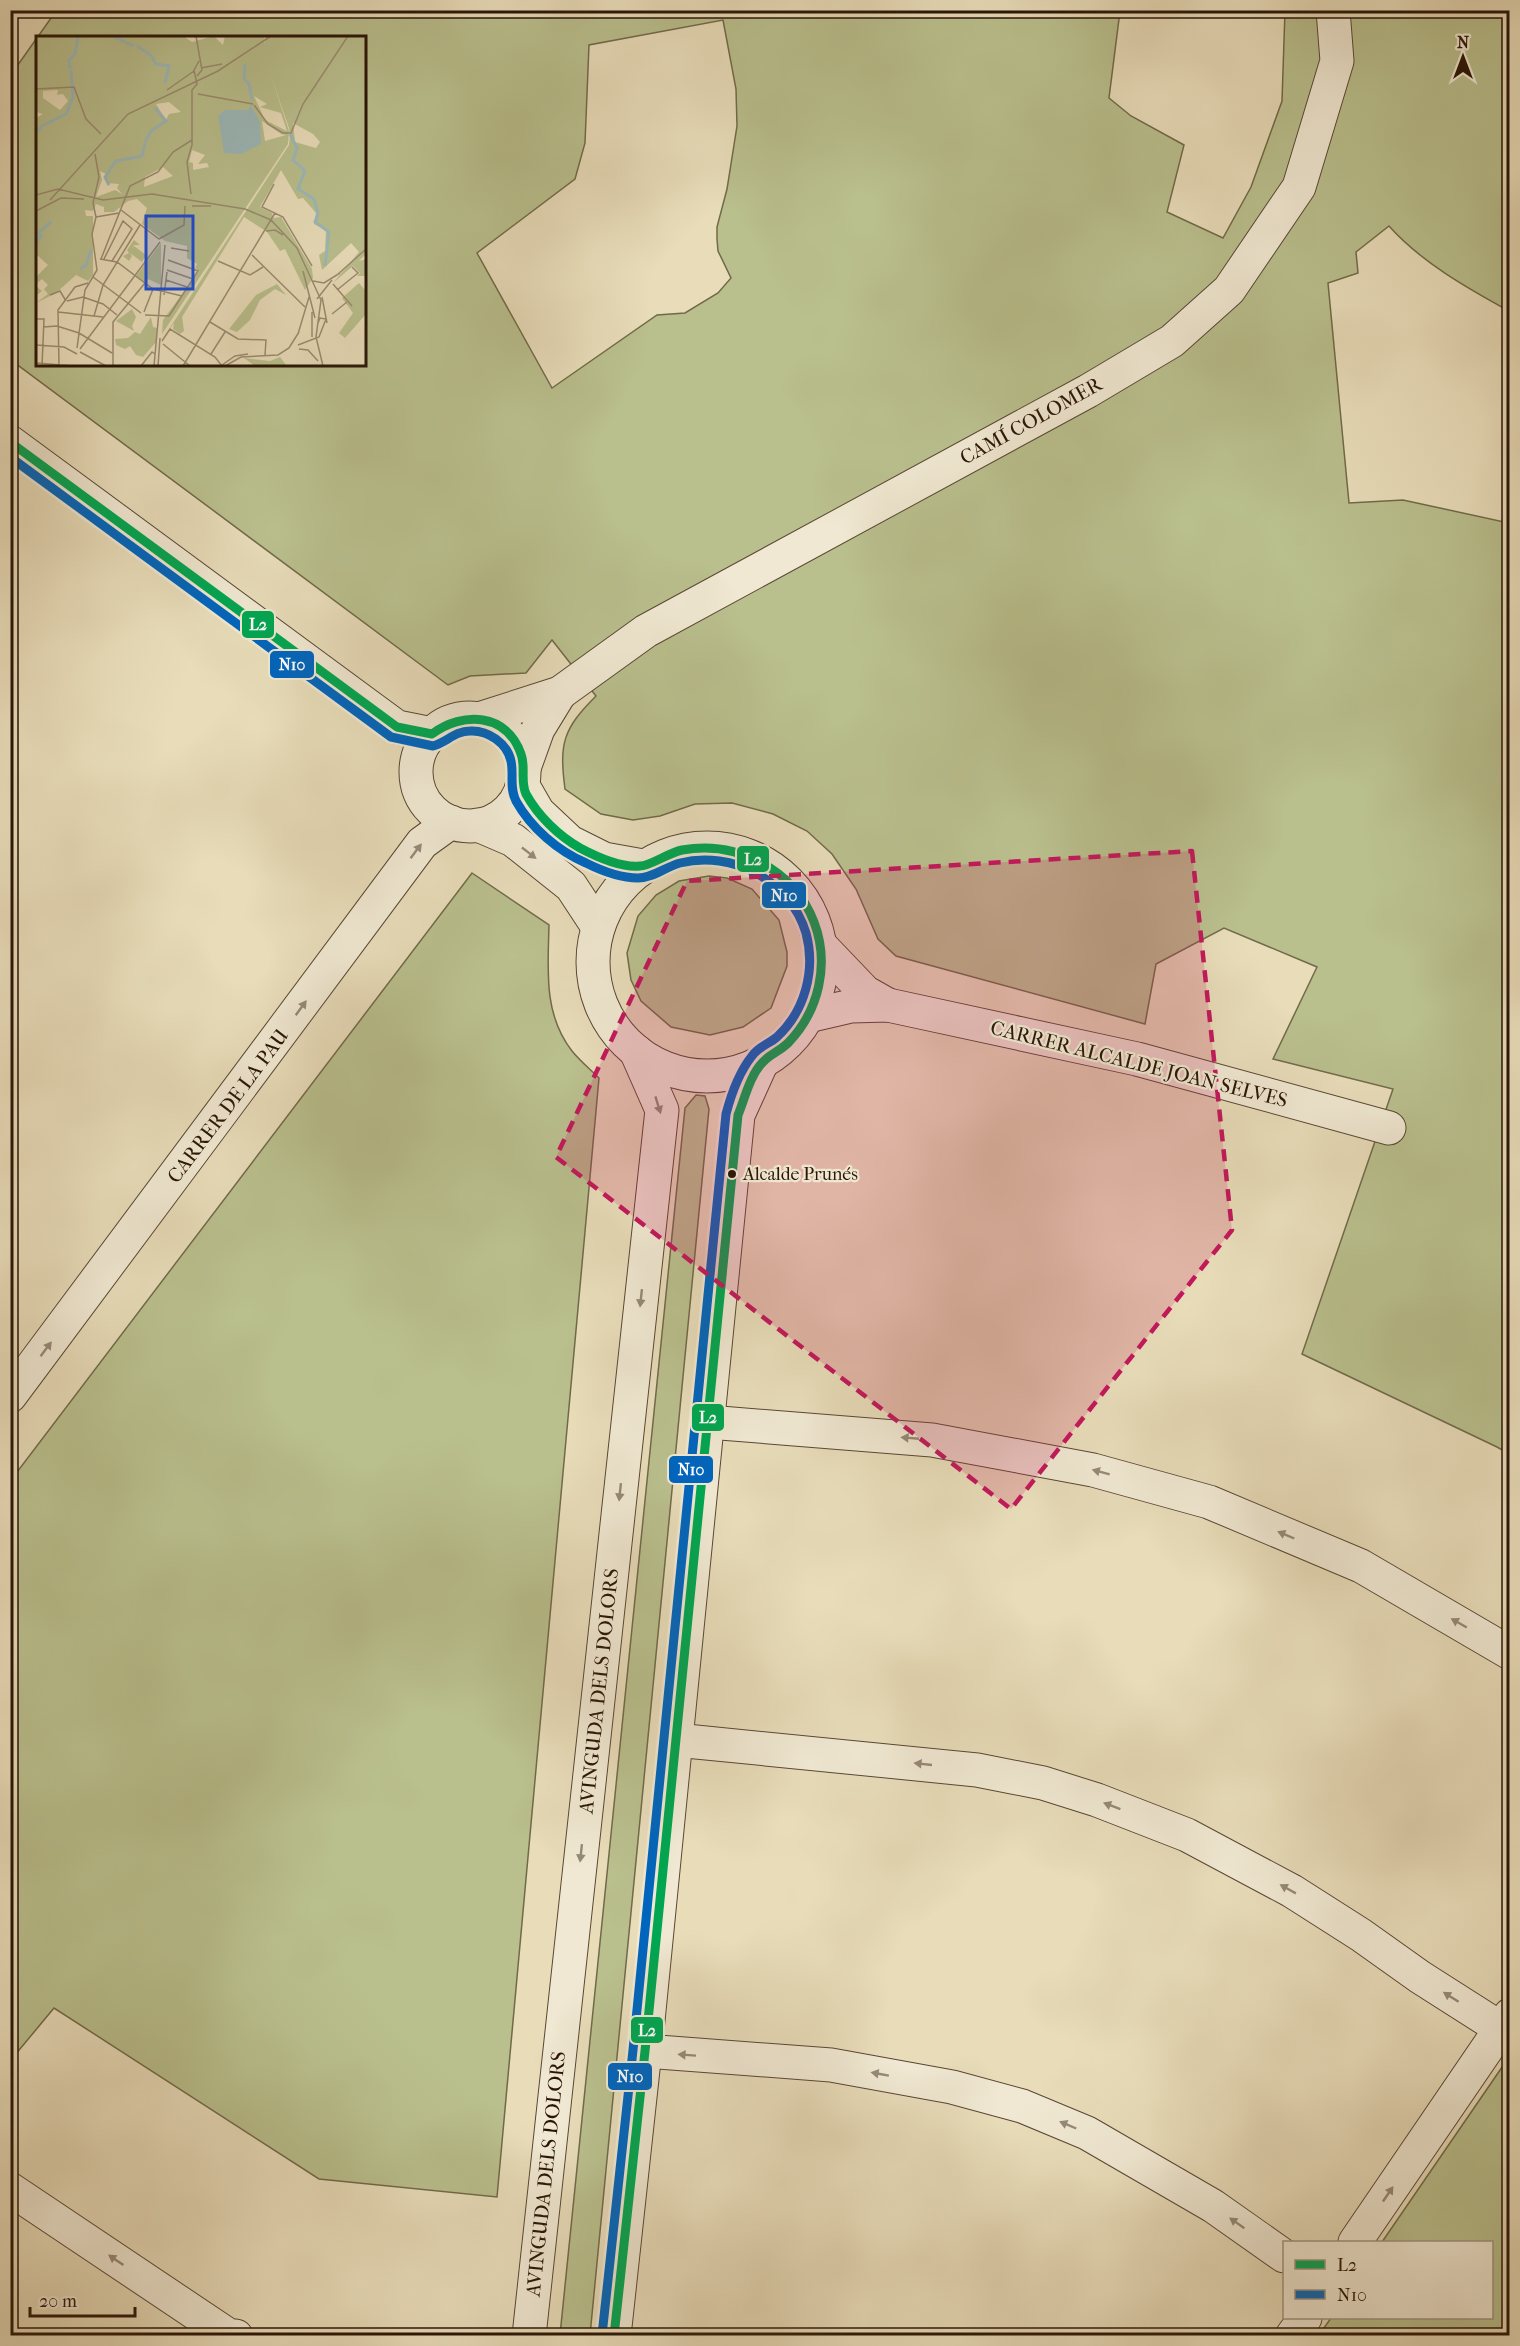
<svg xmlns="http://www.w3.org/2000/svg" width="1520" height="2346" font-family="'IM FELL French Canon',serif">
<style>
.green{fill:#b9bf8d;stroke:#716a4a;stroke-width:1.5;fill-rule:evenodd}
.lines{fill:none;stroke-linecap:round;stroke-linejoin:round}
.minor-casing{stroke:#594734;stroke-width:35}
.tertiary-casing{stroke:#594734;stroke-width:35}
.minor{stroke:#f0e8d2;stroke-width:33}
.tertiary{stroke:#f0e8d2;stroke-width:33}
.bus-1-casing{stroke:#f0e8d2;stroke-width:14}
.bus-2-casing{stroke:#f0e8d2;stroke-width:14}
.bus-1{stroke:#00a651;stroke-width:9}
.bus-2{stroke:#0065bd;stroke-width:9}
.oneway{fill:#968977}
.marked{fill:#c2185b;fill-opacity:0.2;stroke:#c2185b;stroke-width:4.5;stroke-dasharray:12 8;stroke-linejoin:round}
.bus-dot{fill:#291507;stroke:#f0e8d2;stroke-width:2}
.labels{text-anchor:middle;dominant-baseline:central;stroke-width:4.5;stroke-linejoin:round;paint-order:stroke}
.bus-label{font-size:18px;fill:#291507;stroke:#f0e8d2;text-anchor:start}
.street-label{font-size:20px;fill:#291507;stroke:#f0e8d2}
.inset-river{fill:none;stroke:#9cb9ba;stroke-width:3}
.inset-road{fill:none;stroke:#9c8c72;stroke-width:1.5}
.view{fill:#1d4ed8;fill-opacity:0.15;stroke:#1d4ed8;stroke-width:3}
.inset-edge{fill:none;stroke:#291507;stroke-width:3}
.line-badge{stroke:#f0e8d2;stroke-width:2}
.badge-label{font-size:16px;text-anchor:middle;font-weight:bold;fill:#fff}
</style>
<rect width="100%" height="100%" fill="#e8dcb9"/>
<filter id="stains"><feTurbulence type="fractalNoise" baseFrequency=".00333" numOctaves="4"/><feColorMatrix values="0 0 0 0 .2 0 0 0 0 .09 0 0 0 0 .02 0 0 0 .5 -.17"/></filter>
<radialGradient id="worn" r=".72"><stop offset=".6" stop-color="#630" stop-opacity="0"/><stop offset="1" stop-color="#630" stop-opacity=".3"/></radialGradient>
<g class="green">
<path d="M 56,11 L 1120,11 L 1109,98 L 1131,116 L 1184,145 L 1167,212 L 1223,238 L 1251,187 L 1282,101 L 1285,11 L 1509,11 L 1509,311 C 1467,288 1421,262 1389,226 L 1356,252 L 1358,273 L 1328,283 L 1349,503 L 1403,500 L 1509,523 L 1509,1454 L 1497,1447 L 1302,1354 L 1393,1089 L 1273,1059 L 1317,967 L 1224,928 L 1156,964 L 1145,1024 L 896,956 L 878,939 L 856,889 L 832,854 L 807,831 L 773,814 L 732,803 L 695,804 L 660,816 L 633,820 L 601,814 L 565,789 C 559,743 563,729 596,696 L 552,640 L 526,673 L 470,676 L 448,685 L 11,360 L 10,76 ZM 723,20 L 736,89 L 737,126 L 727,189 L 717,227 L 717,239 L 718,251 L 731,278 L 718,293 L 685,313 L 657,315 L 552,388 L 477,253 L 575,179 L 585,143 L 589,45 ZM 38,38 L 364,38 L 364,364 L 38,364 Z"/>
<path d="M 472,873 L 549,925 C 548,969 543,1014 572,1051 C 580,1061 590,1069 599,1078 L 497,2197 L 319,2179 L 54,2008 L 10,2061 L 11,1480 Z"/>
<path d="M 709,876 L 727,878 L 752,889 L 779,920 L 787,952 L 787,966 L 771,1008 L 743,1027 L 710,1035 L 671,1027 L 641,1001 L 631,980 L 627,953 L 638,916 L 656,895 L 679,881 Z"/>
<path d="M 696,1095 L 705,1096 L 709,1109 L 590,2335 L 560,2335 L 685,1108 Z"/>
<path d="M 1509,2057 L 1509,2335 L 1319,2335 L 1331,2318 L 1492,2318 L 1492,2242 L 1382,2242 Z"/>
</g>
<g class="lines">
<g class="minor-casing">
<g id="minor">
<path d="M 10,442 L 397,727 L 432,734"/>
<path d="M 821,946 L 865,992 L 888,1005"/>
<path d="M 808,1016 L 851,1006 L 888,1005 L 1137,1059 L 1389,1128"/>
<path d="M 708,1422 L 932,1440 L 1093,1470 L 1209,1502 L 1361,1566 L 1510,1653"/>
<path d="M 676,1740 L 977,1770 L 1043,1783 L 1097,1800 L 1187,1835 L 1292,1891 L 1361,1935 L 1420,1977 L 1500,2028"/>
<path d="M 645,2051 L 831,2065 L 952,2087 L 1022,2106 L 1087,2133 L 1213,2206 L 1284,2256"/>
<path d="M 10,2189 L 228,2335 L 236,2336"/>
<path d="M 1355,2242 L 1510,2015"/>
<path d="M 1292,2336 L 1305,2318"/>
</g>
</g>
<g class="tertiary-casing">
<g id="tertiary">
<circle cx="470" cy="772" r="54"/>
<path d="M 479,719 L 560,693 L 646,631 L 1088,391 L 1172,341 L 1229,290 L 1299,187 L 1337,61 L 1333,10"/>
<path d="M 524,768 L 538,729 L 560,693"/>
<path d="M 523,786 L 538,812 L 570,842 L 604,859 L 643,866"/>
<path d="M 478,825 L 513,840 L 571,886 L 598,927"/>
<circle cx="707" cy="962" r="114"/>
<path d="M 10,1396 L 422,843 L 451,822"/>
<path d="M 529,2336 L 662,1110 L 636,1051"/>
<path d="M 614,2336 L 645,2051 L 738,1115 L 762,1062"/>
</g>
</g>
<use href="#minor" class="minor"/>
<use href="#tertiary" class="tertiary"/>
<g class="bus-1-casing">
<path id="bus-1" d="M 10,442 L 397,727 L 432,734 C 463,711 507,713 521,754 C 526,767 520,781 526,794 C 538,816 559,836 580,848 C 597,857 621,868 640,866 C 650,866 668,853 682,850 C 736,840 794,869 814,922 C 830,964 819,1011 788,1043 C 780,1051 770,1054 763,1062 C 750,1075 745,1098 738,1115 L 645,2051 L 614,2336"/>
</g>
<g class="bus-2-casing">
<path id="bus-2" d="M 10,457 L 391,737 L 433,746 C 447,742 455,731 470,731 C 488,730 507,743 511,761 C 514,775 509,787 516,801 C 531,828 558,851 586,863 C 602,871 620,878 638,878 C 653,878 665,867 680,863 C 732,850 790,880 806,933 C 816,970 805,1011 777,1037 C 769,1044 758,1047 752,1056 C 740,1071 731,1095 726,1114 L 633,2050 L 602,2335"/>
</g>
<use href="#bus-1" class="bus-1"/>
<use href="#bus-2" class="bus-2"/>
</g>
<defs><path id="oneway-solid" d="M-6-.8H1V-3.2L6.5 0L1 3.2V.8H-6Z" transform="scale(1.5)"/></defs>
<g class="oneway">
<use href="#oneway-solid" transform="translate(416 851) rotate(-53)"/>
<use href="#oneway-solid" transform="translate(529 853) rotate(38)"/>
<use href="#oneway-solid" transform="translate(301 1008) rotate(-54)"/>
<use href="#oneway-solid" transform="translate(658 1105) rotate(73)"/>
<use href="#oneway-solid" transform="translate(641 1298) rotate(96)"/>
<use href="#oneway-solid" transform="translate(46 1349) rotate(-53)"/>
<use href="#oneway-solid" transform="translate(910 1438) rotate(-175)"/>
<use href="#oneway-solid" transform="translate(1101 1472) rotate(-165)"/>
<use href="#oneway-solid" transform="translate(620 1492) rotate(96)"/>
<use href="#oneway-solid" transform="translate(1286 1535) rotate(-157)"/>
<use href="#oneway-solid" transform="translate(1459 1623) rotate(-150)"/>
<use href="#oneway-solid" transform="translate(923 1764) rotate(-174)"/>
<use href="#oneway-solid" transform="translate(1112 1806) rotate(-159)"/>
<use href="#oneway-solid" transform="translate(581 1853) rotate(96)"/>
<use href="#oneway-solid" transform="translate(1288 1889) rotate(-151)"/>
<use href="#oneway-solid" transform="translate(1451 1997) rotate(-148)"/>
<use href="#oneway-solid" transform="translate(687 2055) rotate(-176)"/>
<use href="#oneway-solid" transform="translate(880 2074) rotate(-170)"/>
<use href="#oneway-solid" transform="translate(1068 2125) rotate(-157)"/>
<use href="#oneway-solid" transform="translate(1388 2194) rotate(-56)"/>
<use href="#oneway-solid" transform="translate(1237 2223) rotate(-145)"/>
<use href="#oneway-solid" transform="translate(116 2260) rotate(-146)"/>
</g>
<path class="marked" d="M 1192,851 L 1232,1230 L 1011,1509 L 556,1157 L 687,881 Z"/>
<circle class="bus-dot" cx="732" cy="1174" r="5"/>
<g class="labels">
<g class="bus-label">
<text x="743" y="1174">Alcalde Prunés</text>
</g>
<g class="street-label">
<text transform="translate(1031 421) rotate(-29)">CAMÍ COLOMER</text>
<text transform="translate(1139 1064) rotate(14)">CARRER ALCALDE JOAN SELVES</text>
<text transform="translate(228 1106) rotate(-53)">CARRER DE LA PAU</text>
<text transform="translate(599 1691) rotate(-84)">AVINGUDA DELS DOLORS</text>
<text transform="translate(546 2174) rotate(-84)">AVINGUDA DELS DOLORS</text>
</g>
</g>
<g transform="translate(36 36)">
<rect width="330" height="330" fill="#e8dcb9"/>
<path d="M 0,0 L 147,0 L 156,6 L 178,0 L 187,9 L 189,0 L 228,0 L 228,9 L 229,0 L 330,0 L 330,218 L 323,225 L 330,223 L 330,240 L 321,240 L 324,237 L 317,230 L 297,247 L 323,216 L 315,207 L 286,234 L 283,219 L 289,215 L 290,194 L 278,188 L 280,177 L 267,162 L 262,163 L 245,134 L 224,171 L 236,177 L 237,182 L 245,181 L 276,233 L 277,242 L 269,254 L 249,213 L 244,215 L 231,196 L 208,181 L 146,281 L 148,295 L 144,298 L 137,293 L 138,287 L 126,304 L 253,109 L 254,100 L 253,92 L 235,40 L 253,95 L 252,108 L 126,298 L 127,284 L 163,235 L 159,232 L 161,228 L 151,222 L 151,210 L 129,205 L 106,188 L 111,172 L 101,163 L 92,165 L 78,176 L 68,176 L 68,171 L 60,168 L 57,175 L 49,174 L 50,180 L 57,180 L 57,239 L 52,245 L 40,239 L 20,257 L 0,267 L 12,258 L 8,253 L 0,260 L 0,250 L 6,255 L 12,249 L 6,243 L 0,248 L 0,241 L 12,229 L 0,218 L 0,82 L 7,78 L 0,76 ZM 22,54 L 21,59 L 27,58 L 32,65 L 24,74 L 7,62 L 7,55 ZM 218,60 L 231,68 L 224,71 L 245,77 L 251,95 L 229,84 ZM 133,66 L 145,76 L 133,78 L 130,84 L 120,68 ZM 226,85 L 245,98 L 250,99 L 229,105 ZM 257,87 L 277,98 L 284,106 L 280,112 L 259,106 ZM 156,114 L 169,119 L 162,128 L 171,127 L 173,131 L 157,134 L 157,127 L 153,126 ZM 127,131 L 137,140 L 108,151 L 109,141 ZM 64,135 L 70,138 L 70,147 L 83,148 L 81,152 L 86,158 L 79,154 L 60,161 L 66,144 ZM 98,204 L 104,209 L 98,209 L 96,213 L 98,210 L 110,219 L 106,226 L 94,217 L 96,220 L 93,225 L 87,220 L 93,217 L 91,214 ZM 125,207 L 125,249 L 112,243 L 109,246 L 100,240 ZM 323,247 L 330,255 L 330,278 L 309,302 L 303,297 L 317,277 L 306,262 ZM 241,248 L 250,259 L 239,253 L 224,264 L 214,284 L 201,296 L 193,293 L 220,259 ZM 96,273 L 100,281 L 96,290 L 98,295 L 80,285 ZM 115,281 L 117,291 L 121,292 L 120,306 L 107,321 L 100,319 L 94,310 L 89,313 L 80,309 L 79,303 L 92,302 L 99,296 L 104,298 ZM 244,321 L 250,329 L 219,330 L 208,322 L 234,325 Z" fill="#b9bf8d" fill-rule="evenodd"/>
<path d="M 215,69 L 224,86 L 225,108 L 205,118 L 188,117 L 182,80 L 189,74 L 212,74 Z" fill="#9cb9ba"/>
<path class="inset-river" d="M 76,0 L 98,10M 101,10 L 116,20M 116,21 L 120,28 L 133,30 L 129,47M 209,28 L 208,43 L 213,48 L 216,64M 34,33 L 33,24 L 39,18 L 42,0M 0,97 L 6,90 L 30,78 L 37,61 L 35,34M 254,98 L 261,112 L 257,124 L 269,135 L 262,153 L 278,163 L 282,178 L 279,186 L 293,196 L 289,230M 109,106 L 115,95 L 130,85 L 119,72M 73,149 L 69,141 L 80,125 L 106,120 L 109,107M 0,206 L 5,200 L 2,197 L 15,186M 44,233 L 50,229 L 55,214"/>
<path class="inset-road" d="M 160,0 L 166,34 L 161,40M 165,32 L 186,28M 0,53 L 38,51 L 50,83 L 65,98M 131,54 L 158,35M 162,58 L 217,68M 218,69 L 232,88 L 247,97 L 255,97 L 267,68 L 312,0M 59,118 L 63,141 L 57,167 L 60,181M 238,148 L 226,171 L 247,181 L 276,230M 155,158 L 151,126 L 156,109 L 156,54 L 161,48 L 158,34 L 163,25M 0,159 L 22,153 L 67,164 L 116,158 L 209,173 L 235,184 L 261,212 L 285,264 L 280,301 L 287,330M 14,164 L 92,78 L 182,35 L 235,0M 156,170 L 175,170M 85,174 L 123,203M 0,175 L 25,162 L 48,163M 60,181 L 83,177M 230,195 L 239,194 L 247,199M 123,203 L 148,189 L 149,170M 135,212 L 153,215M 216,219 L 269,271M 64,223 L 81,226 L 117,253 L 146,260M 65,223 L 94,150 L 122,136 L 137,116 L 156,104M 68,223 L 87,185 L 96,193 L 76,225M 182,225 L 214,239 L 227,231M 131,234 L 157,243M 267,235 L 279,282M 301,239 L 330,213M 57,241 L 105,277M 130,244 L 151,251M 277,245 L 288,247 L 304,237M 297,248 L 316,270M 301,254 L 322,237 L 316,231M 14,259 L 24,255 L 30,265M 128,259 L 131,236M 286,261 L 291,287M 281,263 L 296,244M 31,265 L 47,261 L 67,268 L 81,279M 22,276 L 67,281M 108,276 L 117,253M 276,276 L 276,301M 296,278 L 311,266M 109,279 L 133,280 L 162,235 L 132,224M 58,280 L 67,249 L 104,189M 0,283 L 8,283 L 6,330M 174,286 L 202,303 L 230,304 L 229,319M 7,291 L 21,290 L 43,297 L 76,317M 262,298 L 273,261M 126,305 L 134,293 L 179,321 L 186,330M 127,308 L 154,330M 0,309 L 28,311 L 41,318M 262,309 L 283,301 L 290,283 L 284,282 L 282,287M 41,312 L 49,254 L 61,234 L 56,198 L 60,181M 44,313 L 124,206M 263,313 L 272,314 L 282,325M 44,316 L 70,330M 175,318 L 189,296M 0,327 L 38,330M 186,329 L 199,320 L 212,318M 23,330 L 22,274 L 39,251 L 52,247M 77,330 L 77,286 L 109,247M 105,330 L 116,316 L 119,318M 118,330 L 129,209M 122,330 L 124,302M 147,330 L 239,177M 189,330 L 205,321 L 242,319 L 253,312 L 263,296"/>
<path class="view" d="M 110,180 L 157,180 L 157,253 L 110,253 Z"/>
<rect width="330" height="330" class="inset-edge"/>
</g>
<g class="line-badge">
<rect x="241" y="610" width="34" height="29" rx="6" fill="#00a651"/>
<rect x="269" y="650" width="46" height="29" rx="6" fill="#0065bd"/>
<rect x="736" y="845" width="34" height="28" rx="6" fill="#00a651"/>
<rect x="761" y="881" width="46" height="28" rx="6" fill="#0065bd"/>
<rect x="691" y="1403" width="34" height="29" rx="6" fill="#00a651"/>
<rect x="668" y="1455" width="46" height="29" rx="6" fill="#0065bd"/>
<rect x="630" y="2016" width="34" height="28" rx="6" fill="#00a651"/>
<rect x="607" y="2062" width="46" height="29" rx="6" fill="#0065bd"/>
</g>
<g class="badge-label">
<text x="258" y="630">L2</text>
<text x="292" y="670">N10</text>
<text x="753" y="865">L2</text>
<text x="784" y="901">N10</text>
<text x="708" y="1423">L2</text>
<text x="691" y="1475">N10</text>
<text x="647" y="2036">L2</text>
<text x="630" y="2082">N10</text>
</g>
<rect width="1520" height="2346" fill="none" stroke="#e8dcb9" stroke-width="36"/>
<rect x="12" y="12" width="1496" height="2322" fill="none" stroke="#291507" stroke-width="3"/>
<rect x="18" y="18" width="1484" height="2310" fill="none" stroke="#291507" stroke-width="1.5"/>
<rect x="1283" y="2241" width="210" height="78" fill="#f0e8d2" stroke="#a09481" stroke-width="1.5"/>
<rect x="1295" y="2260" width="30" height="9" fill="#00a651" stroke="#a09481" stroke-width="1.5"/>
<text x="1337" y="2271" font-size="18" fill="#291507">L2</text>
<rect x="1295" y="2290" width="30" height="9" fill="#0065bd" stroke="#a09481" stroke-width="1.5"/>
<text x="1337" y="2301" font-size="18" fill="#291507">N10</text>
<g transform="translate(1463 57)" stroke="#f0e8d2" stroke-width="4.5" paint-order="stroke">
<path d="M0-4.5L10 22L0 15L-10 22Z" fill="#291507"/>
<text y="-9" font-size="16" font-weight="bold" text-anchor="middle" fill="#291507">N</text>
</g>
<path d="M30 2307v9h105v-9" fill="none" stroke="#291507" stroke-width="3"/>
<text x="39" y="2307" font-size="18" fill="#291507" stroke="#f0e8d2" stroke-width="4.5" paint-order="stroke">20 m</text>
<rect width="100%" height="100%" filter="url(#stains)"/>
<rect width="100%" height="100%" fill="url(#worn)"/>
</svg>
